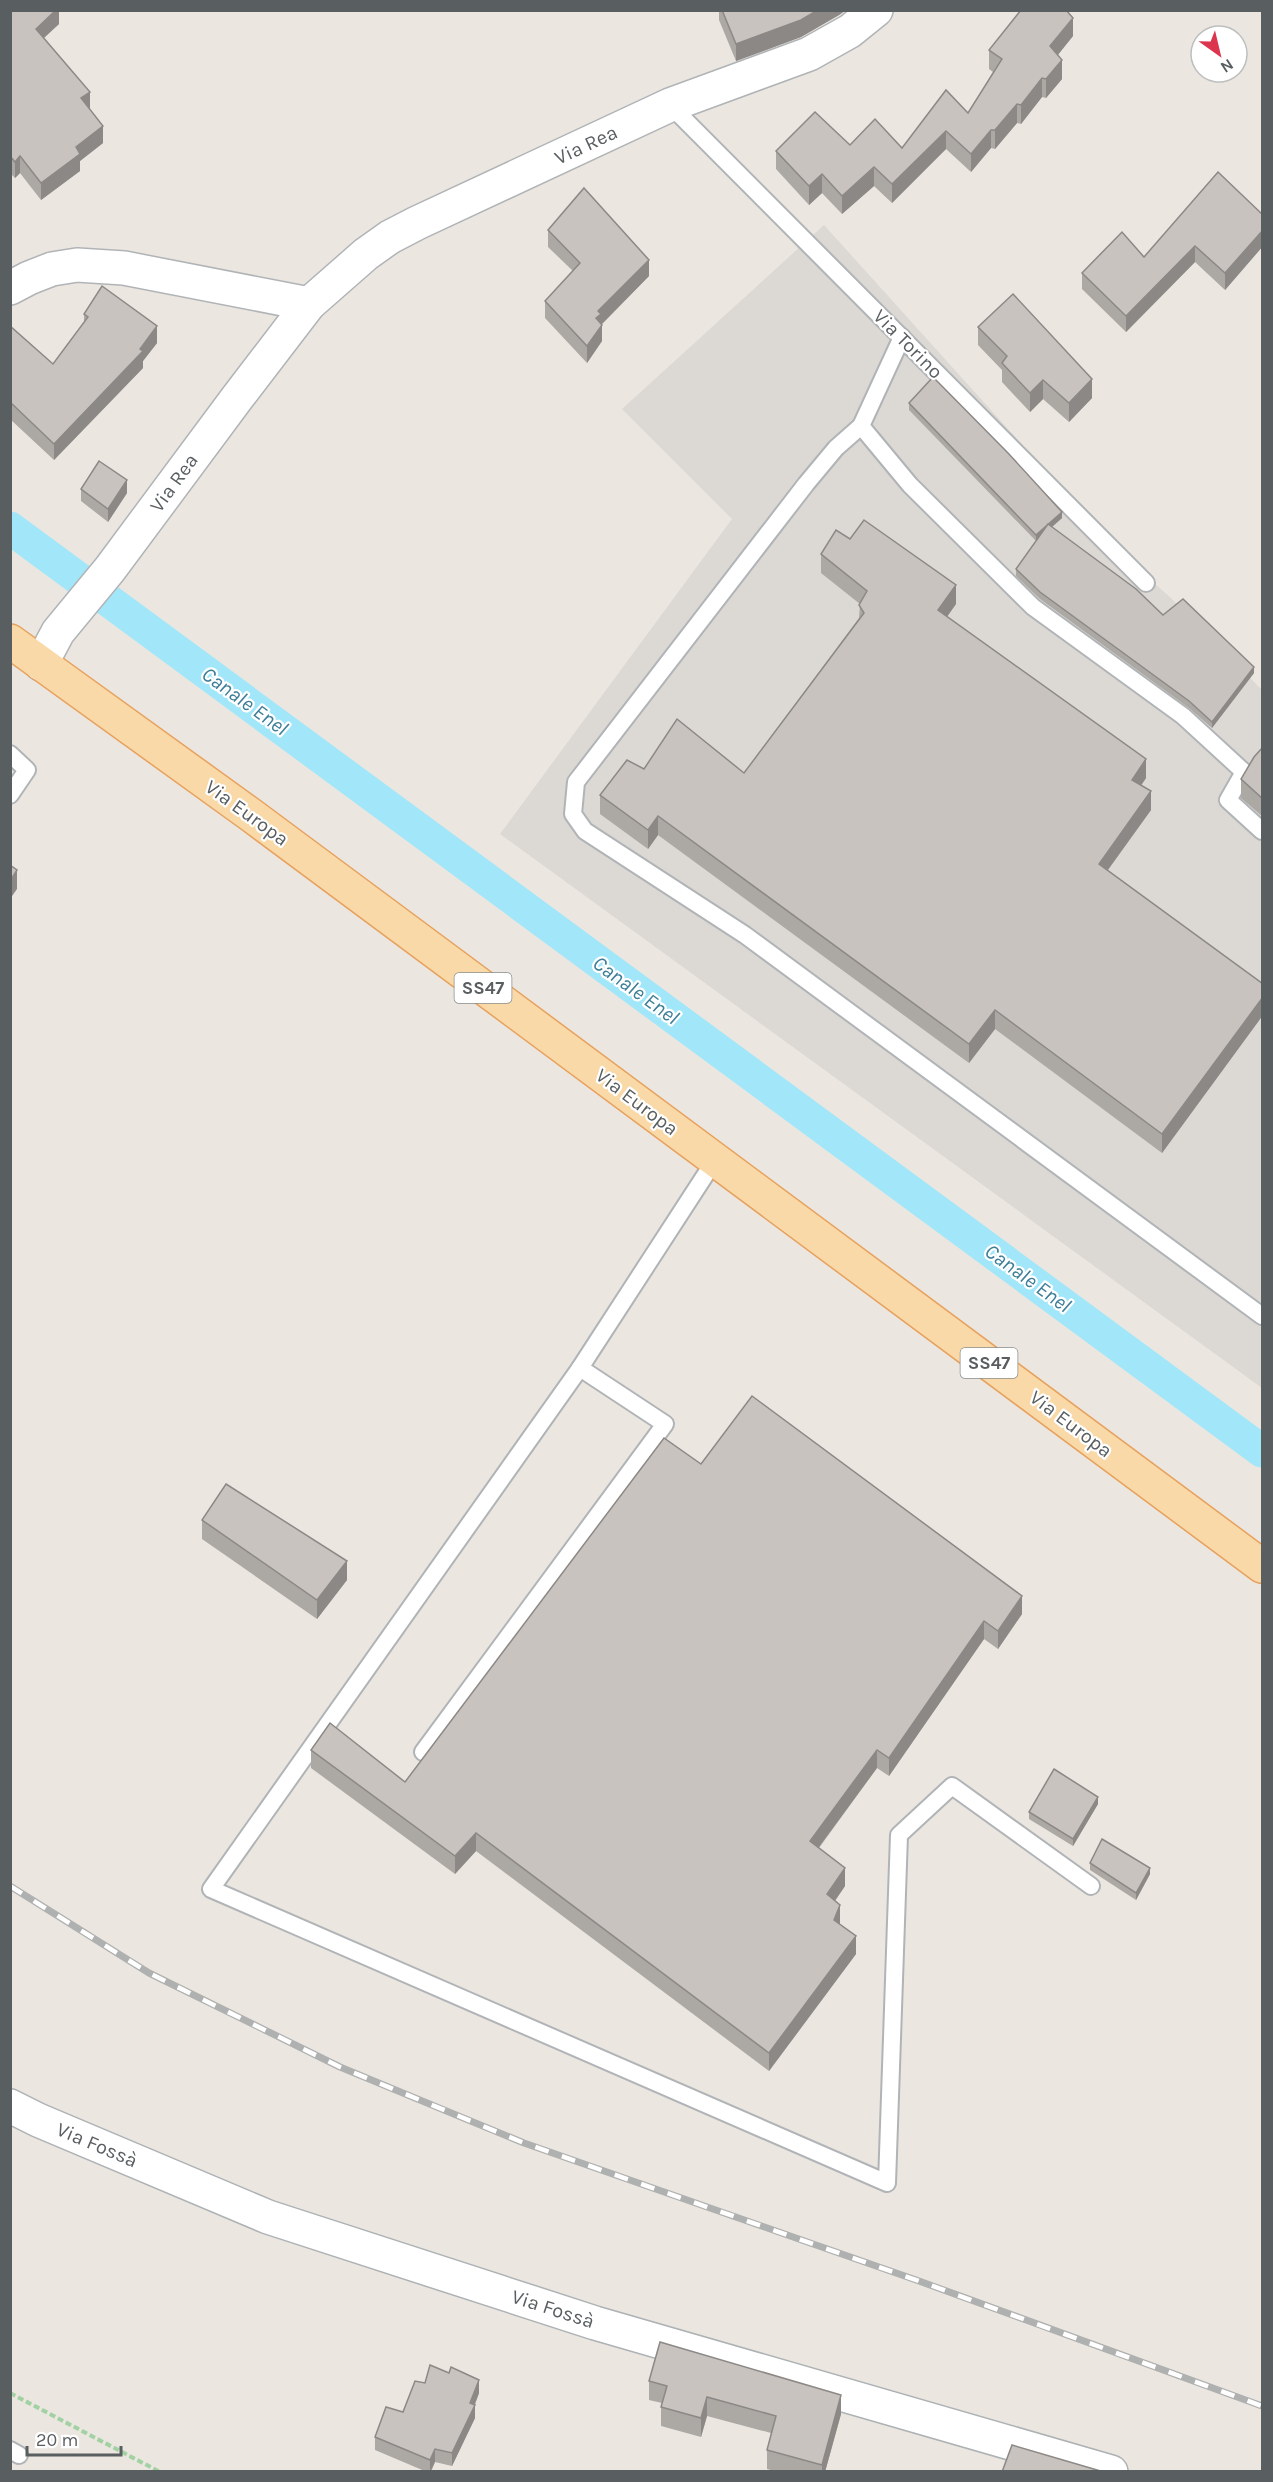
<svg xmlns="http://www.w3.org/2000/svg" width="1273" height="2482" font-family="Karla,sans-serif">
<style>
.industrial{fill:#dcd8d4}
.lines{fill:none;stroke-linecap:round;stroke-linejoin:round}
.canal{stroke:#a2e7f9;stroke-width:33}
.service-casing{stroke:#b1b4b7;stroke-width:20}
.minor-casing{stroke:#b1b4b7;stroke-width:36}
.secondary-casing{stroke:#adb2b5;stroke-width:36}
.primary-casing{stroke:#e7a15d;stroke-width:36}
.path{stroke:#a2d2a3;stroke-width:4;stroke-dasharray:6 3;stroke-linecap:butt}
.service{stroke:#fff;stroke-width:16}
.minor{stroke:#fff;stroke-width:33}
.secondary{stroke:#fff;stroke-width:33}
.primary{stroke:#f9d9a7;stroke-width:33}
.rail-casing{stroke:#afb0b0;stroke-width:7}
.rail{stroke:#fff;stroke-width:4.5;stroke-dasharray:14;stroke-linecap:butt}
.wall{fill:#aca8a4}
.shaded-wall{fill:#8c8886}
.building{fill:#c8c3bf;stroke:#8c8886;stroke-width:1.5}
.labels{text-anchor:middle;dominant-baseline:central;stroke-width:4.5;stroke-linejoin:round;paint-order:stroke}
.shield{fill:#fff;stroke:#8b8e90;stroke-width:1.5}
.shield-label{font-size:18px;font-weight:bold;fill:#595e60}
.street-label{font-size:20px;fill:#595e60;stroke:#fff}
.water-label{font-size:21px;font-style:italic;fill:#3d7e97;stroke:#fff}
</style>
<rect width="100%" height="100%" fill="#ebe6e0"/>
<path class="industrial" d="M 824,225 L 1118,551 L 1172,599 L 1262,690 L 1262,1388 L 500,834 L 732,519 L 622,409 Z"/>
<g class="lines">
<path class="canal" d="M 10,528 L 1262,1451"/>
<g class="service-casing">
<g id="service">
<path d="M 670,105 L 1146,583"/>
<path d="M 902,337 L 861,426 L 910,485 L 1033,607 L 1183,716 L 1244,772 L 1228,800 L 1262,831"/>
<path d="M 861,426 L 836,448 L 806,484 L 576,782 L 573,814 L 585,831 L 745,935 L 1262,1316"/>
<path d="M 10,754 L 27,770 L 10,795"/>
<path d="M 715,1160 L 580,1368 L 211,1889 L 887,2183 L 899,1835 L 952,1786 L 1091,1886"/>
<path d="M 423,1752 L 665,1424 L 580,1368"/>
<path d="M 10,2450 L 19,2455"/>
</g>
</g>
<g class="minor-casing">
<g id="minor">
<path d="M 10,288 L 29,278 L 52,269 L 77,265 L 124,268 L 309,304"/>
<path d="M 41,664 L 58,632 L 110,569 L 237,398 L 309,304 L 366,254 L 390,237 L 417,223 L 670,105 L 809,54 L 850,31 L 876,10"/>
</g>
</g>
<g class="secondary-casing">
<path id="secondary" d="M 10,2106 L 38,2120 L 268,2217 L 595,2323 L 1111,2472"/>
</g>
<g class="primary-casing">
<path id="primary" d="M 10,641 L 251,815 L 1262,1566"/>
</g>
<path class="path" d="M 10,2393 L 160,2472"/>
<use href="#service" class="service"/>
<use href="#minor" class="minor"/>
<use href="#secondary" class="secondary"/>
<use href="#primary" class="primary"/>
<g class="rail-casing">
<path id="rail" d="M 10,1886 L 149,1973 L 340,2067 L 524,2143 L 919,2281 L 1262,2406"/>
</g>
<use href="#rail" class="rail"/>
</g>
<g class="wall">
<path d="M 10,10 L 59,10 L 59,24 L 44,38 L 90,109 L 103,143 L 80,161 L 80,171 L 41,200 L 20,173 L 15,178 L 10,173 Z"/>
<path d="M 719,10 L 846,10 L 839,15 L 801,37 L 736,61 L 719,20 Z"/>
<path d="M 1073,36 L 1057,55 L 1062,79 L 1046,98 L 1042,97 L 1021,124 L 1017,123 L 995,149 L 991,148 L 971,172 L 946,149 L 892,203 L 874,186 L 842,214 L 822,193 L 809,205 L 776,169 L 776,151 L 850,145 L 902,148 L 968,113 L 993,72 L 989,69 L 989,50 Z"/>
<path d="M 1263,215 L 1263,246 L 1225,290 L 1195,262 L 1126,332 L 1082,289 L 1082,273 L 1144,257 Z"/>
<path d="M 548,230 L 649,276 L 601,325 L 602,341 L 587,363 L 545,318 L 545,301 L 573,271 L 548,247 Z"/>
<path d="M 84,314 L 157,343 L 143,361 L 143,368 L 54,460 L 10,419 L 10,326 L 53,364 L 84,322 Z"/>
<path d="M 978,327 L 1092,398 L 1069,422 L 1043,399 L 1030,412 L 1002,382 L 1002,370 L 978,345 Z"/>
<path d="M 909,403 L 1062,518 L 1052,527 L 1163,615 L 1254,673 L 1212,728 L 1189,708 L 1040,599 L 1016,576 L 1016,569 L 1036,541 L 909,410 Z"/>
<path d="M 81,489 L 127,493 L 108,522 L 81,501 Z"/>
<path d="M 821,554 L 956,604 L 947,617 L 1146,778 L 1141,785 L 1151,810 L 1108,870 L 1263,984 L 1263,1015 L 1162,1153 L 995,1029 L 969,1063 L 658,835 L 648,849 L 600,814 L 600,795 L 644,769 L 744,773 L 859,618 L 860,604 L 821,573 Z"/>
<path d="M 1263,747 L 1263,817 L 1241,798 L 1241,779 Z"/>
<path d="M 701,1464 L 1022,1614 L 998,1649 L 984,1639 L 889,1776 L 877,1768 L 819,1848 L 845,1886 L 835,1901 L 840,1924 L 856,1954 L 769,2071 L 476,1851 L 455,1874 L 311,1768 L 311,1750 L 405,1782 Z"/>
<path d="M 202,1520 L 347,1580 L 317,1619 L 202,1539 Z"/>
<path d="M 1098,1804 L 1073,1846 L 1029,1819 L 1029,1812 Z"/>
<path d="M 1090,1863 L 1150,1874 L 1136,1900 L 1090,1870 Z"/>
<path d="M 649,2381 L 841,2414 L 825,2472 L 778,2472 L 767,2469 L 767,2450 L 771,2433 L 707,2416 L 701,2437 L 661,2426 L 661,2407 L 662,2403 L 649,2400 Z"/>
<path d="M 425,2383 L 479,2393 L 475,2405 L 475,2418 L 452,2466 L 435,2462 L 431,2472 L 427,2472 L 375,2450 L 375,2437 L 403,2412 Z"/>
</g>
<g class="shaded-wall">
<path d="M 56,10 L 59,10 L 59,24 L 36,45 L 36,29 Z"/>
<path d="M 818,10 L 846,10 L 839,15 L 801,37 L 736,61 L 736,44 Z"/>
<path d="M 1073,18 L 1073,36 L 1050,65 L 1050,46 Z"/>
<path d="M 1062,60 L 1062,79 L 1046,98 L 1046,79 Z"/>
<path d="M 1042,78 L 1042,97 L 1021,124 L 1021,105 Z"/>
<path d="M 90,92 L 90,109 L 81,98 Z"/>
<path d="M 1017,104 L 1017,123 L 995,149 L 995,130 Z"/>
<path d="M 103,126 L 103,143 L 80,161 L 80,171 L 41,200 L 41,183 L 76,147 Z"/>
<path d="M 991,130 L 991,148 L 971,172 L 971,154 Z"/>
<path d="M 946,131 L 946,149 L 892,203 L 892,184 Z"/>
<path d="M 20,156 L 20,173 L 15,178 L 15,162 Z"/>
<path d="M 874,167 L 874,186 L 842,214 L 842,196 Z"/>
<path d="M 822,174 L 822,193 L 809,205 L 809,186 Z"/>
<path d="M 1263,230 L 1263,246 L 1225,290 L 1225,273 Z"/>
<path d="M 1195,246 L 1195,262 L 1126,332 L 1126,316 Z"/>
<path d="M 649,260 L 649,276 L 601,325 L 602,325 L 602,341 L 587,363 L 587,346 L 598,311 Z"/>
<path d="M 157,326 L 157,343 L 143,361 L 143,368 L 54,460 L 54,444 L 140,349 Z"/>
<path d="M 1092,379 L 1092,398 L 1069,422 L 1069,403 Z"/>
<path d="M 1043,380 L 1043,399 L 1030,412 L 1030,393 Z"/>
<path d="M 127,480 L 127,493 L 108,522 L 108,509 Z"/>
<path d="M 1062,512 L 1062,518 L 1036,541 L 1036,535 Z"/>
<path d="M 956,585 L 956,604 L 938,629 L 938,610 Z"/>
<path d="M 1254,667 L 1254,673 L 1212,728 L 1212,722 Z"/>
<path d="M 1146,759 L 1146,778 L 1132,799 L 1132,780 Z"/>
<path d="M 1151,791 L 1151,810 L 1099,882 L 1099,864 Z"/>
<path d="M 658,816 L 658,835 L 648,849 L 648,830 Z"/>
<path d="M 17,870 L 17,889 L 10,899 L 10,881 Z"/>
<path d="M 1263,997 L 1263,1015 L 1162,1153 L 1162,1134 Z"/>
<path d="M 995,1010 L 995,1029 L 969,1063 L 969,1044 Z"/>
<path d="M 347,1561 L 347,1580 L 317,1619 L 317,1600 Z"/>
<path d="M 1022,1596 L 1022,1614 L 998,1649 L 998,1631 Z"/>
<path d="M 984,1621 L 984,1639 L 889,1776 L 889,1758 Z"/>
<path d="M 877,1750 L 877,1768 L 810,1859 L 810,1841 Z"/>
<path d="M 1098,1797 L 1098,1804 L 1073,1846 L 1073,1839 Z"/>
<path d="M 476,1833 L 476,1851 L 455,1874 L 455,1856 Z"/>
<path d="M 845,1868 L 845,1886 L 827,1912 L 827,1894 Z"/>
<path d="M 1150,1868 L 1150,1874 L 1136,1900 L 1136,1893 Z"/>
<path d="M 840,1905 L 840,1923 L 834,1938 L 834,1920 Z"/>
<path d="M 856,1936 L 856,1954 L 769,2071 L 769,2053 Z"/>
<path d="M 479,2380 L 479,2393 L 471,2413 L 475,2405 L 475,2418 L 452,2466 L 452,2453 Z"/>
<path d="M 841,2395 L 841,2414 L 825,2472 L 822,2472 L 822,2465 Z"/>
<path d="M 707,2397 L 707,2416 L 701,2437 L 701,2418 Z"/>
<path d="M 435,2449 L 435,2462 L 430,2472 L 430,2460 Z"/>
</g>
<g class="building">
<path d="M 10,10 L 56,10 L 36,29 L 90,92 L 81,98 L 103,126 L 76,147 L 80,154 L 41,183 L 20,156 L 15,162 L 10,156 Z"/>
<path d="M 722,10 L 818,10 L 801,20 L 736,44 Z"/>
<path d="M 1021,10 L 1066,10 L 1073,18 L 1050,46 L 1062,60 L 1046,79 L 1042,78 L 1021,105 L 1017,104 L 995,130 L 991,130 L 971,154 L 946,131 L 892,184 L 874,167 L 842,196 L 822,174 L 809,186 L 776,151 L 815,112 L 850,145 L 875,119 L 902,148 L 946,90 L 968,113 L 1002,59 L 989,50 Z"/>
<path d="M 1218,172 L 1263,215 L 1263,230 L 1225,273 L 1195,246 L 1126,316 L 1082,273 L 1122,232 L 1144,257 Z"/>
<path d="M 584,188 L 649,260 L 598,311 L 601,314 L 596,318 L 602,325 L 587,346 L 545,301 L 580,263 L 548,230 Z"/>
<path d="M 102,286 L 157,326 L 140,349 L 143,351 L 54,444 L 10,402 L 10,326 L 53,364 L 88,317 L 84,314 Z"/>
<path d="M 1013,294 L 1092,379 L 1069,403 L 1043,380 L 1030,393 L 1002,363 L 1007,356 L 978,327 Z"/>
<path d="M 933,377 L 1008,453 L 1062,512 L 1036,535 L 909,403 Z"/>
<path d="M 99,461 L 127,480 L 108,509 L 81,489 Z"/>
<path d="M 864,520 L 956,585 L 938,610 L 1146,759 L 1132,780 L 1151,791 L 1099,864 L 1263,984 L 1263,997 L 1162,1134 L 995,1010 L 969,1044 L 658,816 L 648,830 L 600,795 L 627,760 L 644,769 L 677,719 L 744,773 L 864,613 L 859,605 L 867,591 L 821,554 L 836,530 L 850,539 Z"/>
<path d="M 1048,524 L 1136,589 L 1163,615 L 1183,599 L 1254,667 L 1212,722 L 1189,701 L 1040,592 L 1016,569 Z"/>
<path d="M 1263,747 L 1263,799 L 1241,779 L 1254,757 Z"/>
<path d="M 10,865 L 17,870 L 10,881 Z"/>
<path d="M 752,1396 L 1022,1596 L 998,1631 L 984,1621 L 889,1758 L 877,1750 L 810,1841 L 845,1868 L 827,1894 L 840,1905 L 834,1920 L 856,1936 L 769,2053 L 476,1833 L 455,1856 L 311,1750 L 330,1723 L 405,1782 L 664,1438 L 701,1464 Z"/>
<path d="M 226,1484 L 347,1561 L 317,1600 L 202,1520 Z"/>
<path d="M 1054,1769 L 1098,1797 L 1073,1839 L 1029,1812 Z"/>
<path d="M 1102,1839 L 1150,1868 L 1136,1893 L 1090,1863 Z"/>
<path d="M 660,2342 L 841,2395 L 822,2465 L 767,2450 L 776,2416 L 707,2397 L 701,2418 L 661,2407 L 667,2386 L 649,2381 Z"/>
<path d="M 430,2365 L 449,2373 L 451,2367 L 479,2380 L 470,2403 L 475,2405 L 452,2453 L 435,2449 L 430,2460 L 375,2437 L 386,2407 L 403,2412 L 415,2381 L 425,2383 Z"/>
<path d="M 1012,2445 L 1104,2472 L 1002,2472 Z"/>
</g>
<g class="labels">
<g class="shield">
<rect x="454.5" y="973" width="57" height="30" rx="4.5"/>
<rect x="960.5" y="1348" width="57" height="30" rx="4.5"/>
</g>
<g class="shield-label">
<text x="483" y="988">SS47</text>
<text x="989" y="1363">SS47</text>
</g>
<g class="street-label">
<text transform="translate(586 145) rotate(-25)">Via Rea</text>
<text transform="translate(908 344) rotate(45)">Via Torino</text>
<text transform="translate(174 483) rotate(-54)">Via Rea</text>
<text transform="translate(247 813) rotate(36)">Via Europa</text>
<text transform="translate(637 1102) rotate(37)">Via Europa</text>
<text transform="translate(1071 1424) rotate(37)">Via Europa</text>
<text transform="translate(97 2145) rotate(23)">Via Fossà</text>
<text transform="translate(553 2309) rotate(18)">Via Fossà</text>
</g>
<g class="water-label">
<text transform="translate(245 701) rotate(36)">Canale Enel</text>
<text transform="translate(636 990) rotate(36)">Canale Enel</text>
<text transform="translate(1028 1278) rotate(36)">Canale Enel</text>
</g>
</g>
<rect width="1273" height="2482" fill="none" stroke="#595e60" stroke-width="24"/>
<g transform="translate(1219 54) rotate(146)"><circle r="28" fill="#ffffff" stroke="#bdbfbf" stroke-width="1.5"/>
<path d="M0-4.5L10 22L0 15L-10 22Z" fill="#dc354e"/>
<text y="-9" font-size="16" font-weight="bold" text-anchor="middle" fill="#595e60">N</text>
</g>
<path d="M27 2446v9h94v-9" fill="none" stroke="#595e60" stroke-width="3"/>
<text x="36" y="2446" font-size="18" fill="#595e60" stroke="#ffffff" stroke-width="4.5" paint-order="stroke">20 m</text>
</svg>
